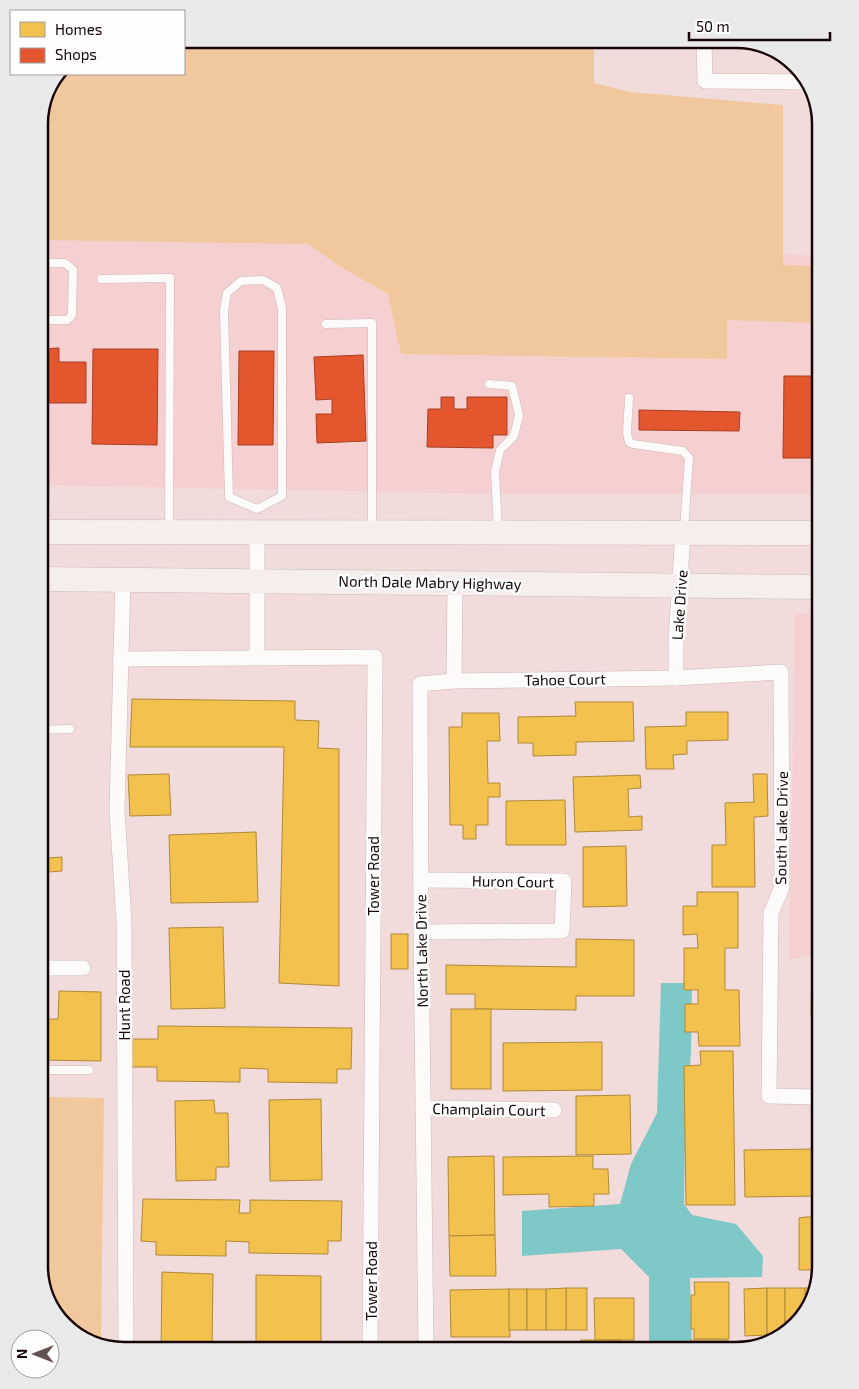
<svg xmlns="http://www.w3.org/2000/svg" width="859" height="1389" font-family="'Exo 2',sans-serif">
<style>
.built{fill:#f6d0d1}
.green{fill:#f1c89d}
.water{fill:#7fc8c8}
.homes{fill:#f2c14e;stroke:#b08939}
.shops{fill:#e4572e;stroke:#a63f22}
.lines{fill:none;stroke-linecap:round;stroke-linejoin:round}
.service-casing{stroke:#cbb9b9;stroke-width:9}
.minor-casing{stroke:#cbb9b9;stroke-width:16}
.primary-casing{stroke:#c7bcbc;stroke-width:25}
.service{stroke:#fdfafa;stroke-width:8}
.minor{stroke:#fdfafa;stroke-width:15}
.primary{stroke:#f6eded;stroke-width:24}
.labels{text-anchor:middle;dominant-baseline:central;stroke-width:5;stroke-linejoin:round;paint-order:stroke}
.street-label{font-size:15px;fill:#160607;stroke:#fefefe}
.rim{fill:none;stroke:#160607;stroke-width:2.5}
</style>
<rect width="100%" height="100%" fill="#f2dbdb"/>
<g class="built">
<path d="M 39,180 L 284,227 L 339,266 L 416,310 L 741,252 L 820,256 L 820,494 L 492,494 L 39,485 Z"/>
<path d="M 795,614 L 820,614 L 820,955 L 789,959 Z"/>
</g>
<g class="green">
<path d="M 594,40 L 594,83 L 630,92 L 783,105 L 783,265 L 820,266 L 820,323 L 727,320 L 727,359 L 401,354 L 388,294 L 339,266 L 308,244 L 39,240 L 39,119 L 59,74 L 184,74 L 184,44 Z"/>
<path d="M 39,1097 L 104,1098 L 101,1344 L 77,1336 L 48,1303 L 39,1265 Z"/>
</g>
<path class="water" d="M 661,983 L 692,983 L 691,1052 L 685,1142 L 684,1204 L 692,1215 L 736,1224 L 763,1256 L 762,1277 L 690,1278 L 692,1350 L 649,1350 L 649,1277 L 621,1249 L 522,1256 L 522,1211 L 620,1204 L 631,1164 L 657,1113 Z"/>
<g class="homes">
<path d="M 132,699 L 295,701 L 295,720 L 319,721 L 318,748 L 339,749 L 339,986 L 279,983 L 284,747 L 130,747 Z"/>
<path d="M 575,702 L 633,702 L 634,741 L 576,742 L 576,755 L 533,756 L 533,743 L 518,743 L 518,717 L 576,716 Z"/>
<path d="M 686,712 L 728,712 L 728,740 L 687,741 L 687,754 L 673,755 L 674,769 L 646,769 L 645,727 L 686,726 Z"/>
<path d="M 462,713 L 499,713 L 500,741 L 487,741 L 488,783 L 500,783 L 500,797 L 488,797 L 488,825 L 476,825 L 476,839 L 463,839 L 463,825 L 450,825 L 449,727 L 462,727 Z"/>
<path d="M 39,761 L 47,761 L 48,858 L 62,857 L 62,871 L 48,872 L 48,885 L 39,885 Z"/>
<path d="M 169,774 L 171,815 L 130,816 L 128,775 Z"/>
<path d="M 753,774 L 767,774 L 768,816 L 754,817 L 755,887 L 712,887 L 712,845 L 726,845 L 725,803 L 754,802 Z"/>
<path d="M 640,775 L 641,788 L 628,789 L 629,817 L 642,816 L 642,830 L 575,832 L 573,777 Z"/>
<path d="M 565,800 L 566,845 L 506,845 L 506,801 Z"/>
<path d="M 256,832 L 258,902 L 171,903 L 169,835 Z"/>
<path d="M 626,846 L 627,906 L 583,907 L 583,847 Z"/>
<path d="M 697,892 L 738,892 L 738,948 L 725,948 L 725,990 L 739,990 L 740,1046 L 699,1046 L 698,1032 L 685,1032 L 685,1004 L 698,1004 L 698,990 L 684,990 L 684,948 L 698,948 L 697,934 L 683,935 L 683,906 L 697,906 Z"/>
<path d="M 223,927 L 225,1008 L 171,1009 L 169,928 Z"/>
<rect x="391" y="934" width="17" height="35"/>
<path d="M 576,939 L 634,940 L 634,996 L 576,996 L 576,1010 L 475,1009 L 475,994 L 446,994 L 446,965 L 576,967 Z"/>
<path d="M 812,971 L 820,971 L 820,1015 L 811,1015 Z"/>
<path d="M 59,991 L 101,992 L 101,1061 L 39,1060 L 39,1019 L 58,1019 Z"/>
<rect x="451" y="1009" width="40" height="80"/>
<path d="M 158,1026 L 352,1028 L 351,1069 L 337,1069 L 337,1083 L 268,1082 L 268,1069 L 240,1068 L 240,1082 L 157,1081 L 157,1067 L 130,1067 L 130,1039 L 158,1039 Z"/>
<path d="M 602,1042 L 602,1090 L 503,1091 L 503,1043 Z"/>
<path d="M 700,1051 L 733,1051 L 735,1205 L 686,1205 L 684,1066 L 701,1065 Z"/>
<path d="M 630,1095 L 631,1154 L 576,1155 L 576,1096 Z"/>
<path d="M 321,1099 L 322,1180 L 270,1181 L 269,1100 Z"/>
<path d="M 214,1100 L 215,1113 L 228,1113 L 229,1167 L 216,1167 L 216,1180 L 176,1181 L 175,1101 Z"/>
<path d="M 820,1149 L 820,1196 L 745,1197 L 744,1150 Z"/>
<path d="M 494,1156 L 495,1235 L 449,1236 L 448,1157 Z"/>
<path d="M 593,1156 L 593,1169 L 608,1169 L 609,1194 L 594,1194 L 594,1206 L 549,1207 L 549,1194 L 503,1195 L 503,1157 Z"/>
<path d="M 143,1199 L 240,1200 L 239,1213 L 250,1213 L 250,1200 L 342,1201 L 341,1241 L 328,1241 L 328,1254 L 249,1253 L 249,1242 L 226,1241 L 226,1256 L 156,1255 L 156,1242 L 141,1241 Z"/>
<path d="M 805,1217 L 820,1217 L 819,1270 L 799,1270 L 799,1218 Z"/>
<path d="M 495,1235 L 496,1276 L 450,1276 L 449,1236 Z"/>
<path d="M 162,1272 L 213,1274 L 212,1350 L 161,1350 Z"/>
<path d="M 256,1275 L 321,1276 L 321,1350 L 256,1350 Z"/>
<path d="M 694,1282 L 729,1282 L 729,1339 L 694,1339 L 694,1329 L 691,1329 L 691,1295 L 695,1295 Z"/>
<rect x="566" y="1288" width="21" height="42"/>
<path d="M 566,1288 L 566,1330 L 546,1330 L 546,1289 Z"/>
<path d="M 767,1288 L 767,1335 L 745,1336 L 744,1289 Z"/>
<path d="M 767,1288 L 785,1288 L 785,1330 L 780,1335 L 767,1335 Z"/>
<path d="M 785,1288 L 805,1288 L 806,1311 L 785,1330 Z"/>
<path d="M 805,1288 L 814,1288 L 809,1308 L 806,1311 Z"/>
<path d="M 509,1289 L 510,1337 L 451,1337 L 450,1290 Z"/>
<rect x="509" y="1289" width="18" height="41"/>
<rect x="527" y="1289" width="19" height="41"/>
<path d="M 594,1298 L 634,1298 L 634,1340 L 595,1340 Z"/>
<rect x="581" y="1340" width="40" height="10"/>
<path d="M 690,1340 L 728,1340 L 728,1350 L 684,1350 L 684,1348 L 690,1348 Z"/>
</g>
<g class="shops">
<path d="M 59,348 L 59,362 L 86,362 L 86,403 L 46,403 L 46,417 L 39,417 L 39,349 Z"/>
<path d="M 93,349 L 158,349 L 157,445 L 92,444 Z"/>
<path d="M 239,351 L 274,351 L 273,445 L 238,445 Z"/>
<path d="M 363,355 L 366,441 L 317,443 L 316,414 L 332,414 L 332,399 L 316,400 L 314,357 Z"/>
<path d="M 784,376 L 820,376 L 820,458 L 783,458 Z"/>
<path d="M 441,397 L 454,397 L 454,409 L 467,409 L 467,397 L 507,397 L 507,435 L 493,435 L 493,448 L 427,447 L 428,409 L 441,409 Z"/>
<path d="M 639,410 L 740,412 L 739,431 L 639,430 Z"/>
<path d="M 813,909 L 820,910 L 820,951 L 812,951 Z"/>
</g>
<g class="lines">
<g class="service-casing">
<g id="service">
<path d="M 101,279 L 170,278 L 169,531"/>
<path d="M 263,280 L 277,288 L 282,308 L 282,496 L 257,509 L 229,497 L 224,311 L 227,293 L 241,281 Z"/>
<path d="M 39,320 L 67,320 L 72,315 L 73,270 L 65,263 L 39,263"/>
<path d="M 326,324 L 372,323 L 372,530"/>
<path d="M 489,384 L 512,386 L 519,415 L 514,436 L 500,450 L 495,472 L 498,530"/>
<path d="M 629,398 L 627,433 L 629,442 L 633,444 L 683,451 L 689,458 L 684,530"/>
<path d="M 39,437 L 44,441 L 46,528"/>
<path d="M 39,730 L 70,729"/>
<path d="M 816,1048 L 820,1048"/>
<path d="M 39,1070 L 89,1070"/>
</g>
</g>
<g class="minor-casing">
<g id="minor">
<path d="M 704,39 L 705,81 L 808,82"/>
<path d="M 123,579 L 117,810 L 124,921 L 126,1350"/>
<path d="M 257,658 L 257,533"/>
<path d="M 120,659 L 375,657 L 370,1350"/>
<path d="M 676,678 L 676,639 L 683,532"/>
<path d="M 454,681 L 455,582"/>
<path d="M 420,880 L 564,881 L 562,931 L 421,932"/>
<path d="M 39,968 L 83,968"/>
<path d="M 423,1108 L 554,1110"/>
<path d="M 426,1350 L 421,932 L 420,684 L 454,681 L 676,678 L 781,672 L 782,887 L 771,913 L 769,1096 L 820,1097"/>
</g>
</g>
<g class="primary-casing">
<g id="primary">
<path d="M 39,532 L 820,533"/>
<path d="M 39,579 L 820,587"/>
</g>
</g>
<use href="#service" class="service"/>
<use href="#minor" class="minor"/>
<use href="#primary" class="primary"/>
</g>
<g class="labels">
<g class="street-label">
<text transform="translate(430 582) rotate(1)">North Dale Mabry Highway</text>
<text transform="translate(679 605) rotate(-86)">Lake Drive</text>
<text transform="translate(565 679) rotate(-1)">Tahoe Court</text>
<text transform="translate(781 828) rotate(-89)">South Lake Drive</text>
<text transform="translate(373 876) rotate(-90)">Tower Road</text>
<text transform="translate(513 881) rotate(1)">Huron Court</text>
<text transform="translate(421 951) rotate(-91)">North Lake Drive</text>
<text transform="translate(124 1005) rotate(-90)">Hunt Road</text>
<text transform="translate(489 1109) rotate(1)">Champlain Court</text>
<text transform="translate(371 1281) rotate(-90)">Tower Road</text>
</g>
</g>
<path d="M0 0H859V1389H0ZM124 48H736A76 76 0 0 1 812 124V1266A76 76 0 0 1 736 1342H124A76 76 0 0 1 48 1266V124A76 76 0 0 1 124 48Z" fill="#ebeaea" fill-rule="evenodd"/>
<path class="rim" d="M124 48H736A76 76 0 0 1 812 124V1266A76 76 0 0 1 736 1342H124A76 76 0 0 1 48 1266V124A76 76 0 0 1 124 48Z"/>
<rect x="10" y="10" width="175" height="65" fill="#fefefe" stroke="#a19b9b"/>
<rect x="20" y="22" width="25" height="15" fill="#f2c14e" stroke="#a19b9b"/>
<text x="55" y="35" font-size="15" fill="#160607">Homes</text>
<rect x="20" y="48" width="25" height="15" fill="#e4572e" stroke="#a19b9b"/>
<text x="55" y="60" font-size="15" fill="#160607">Shops</text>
<g transform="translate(35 1354) rotate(270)"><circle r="24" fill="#fefefe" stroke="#a19b9b"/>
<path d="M0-4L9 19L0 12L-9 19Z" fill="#635151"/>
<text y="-8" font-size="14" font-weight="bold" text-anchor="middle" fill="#160607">N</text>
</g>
<path d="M689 32v8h141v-8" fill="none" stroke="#160607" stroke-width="2.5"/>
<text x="696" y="32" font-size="15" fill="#160607" stroke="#fefefe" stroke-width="4" paint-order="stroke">50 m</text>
</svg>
